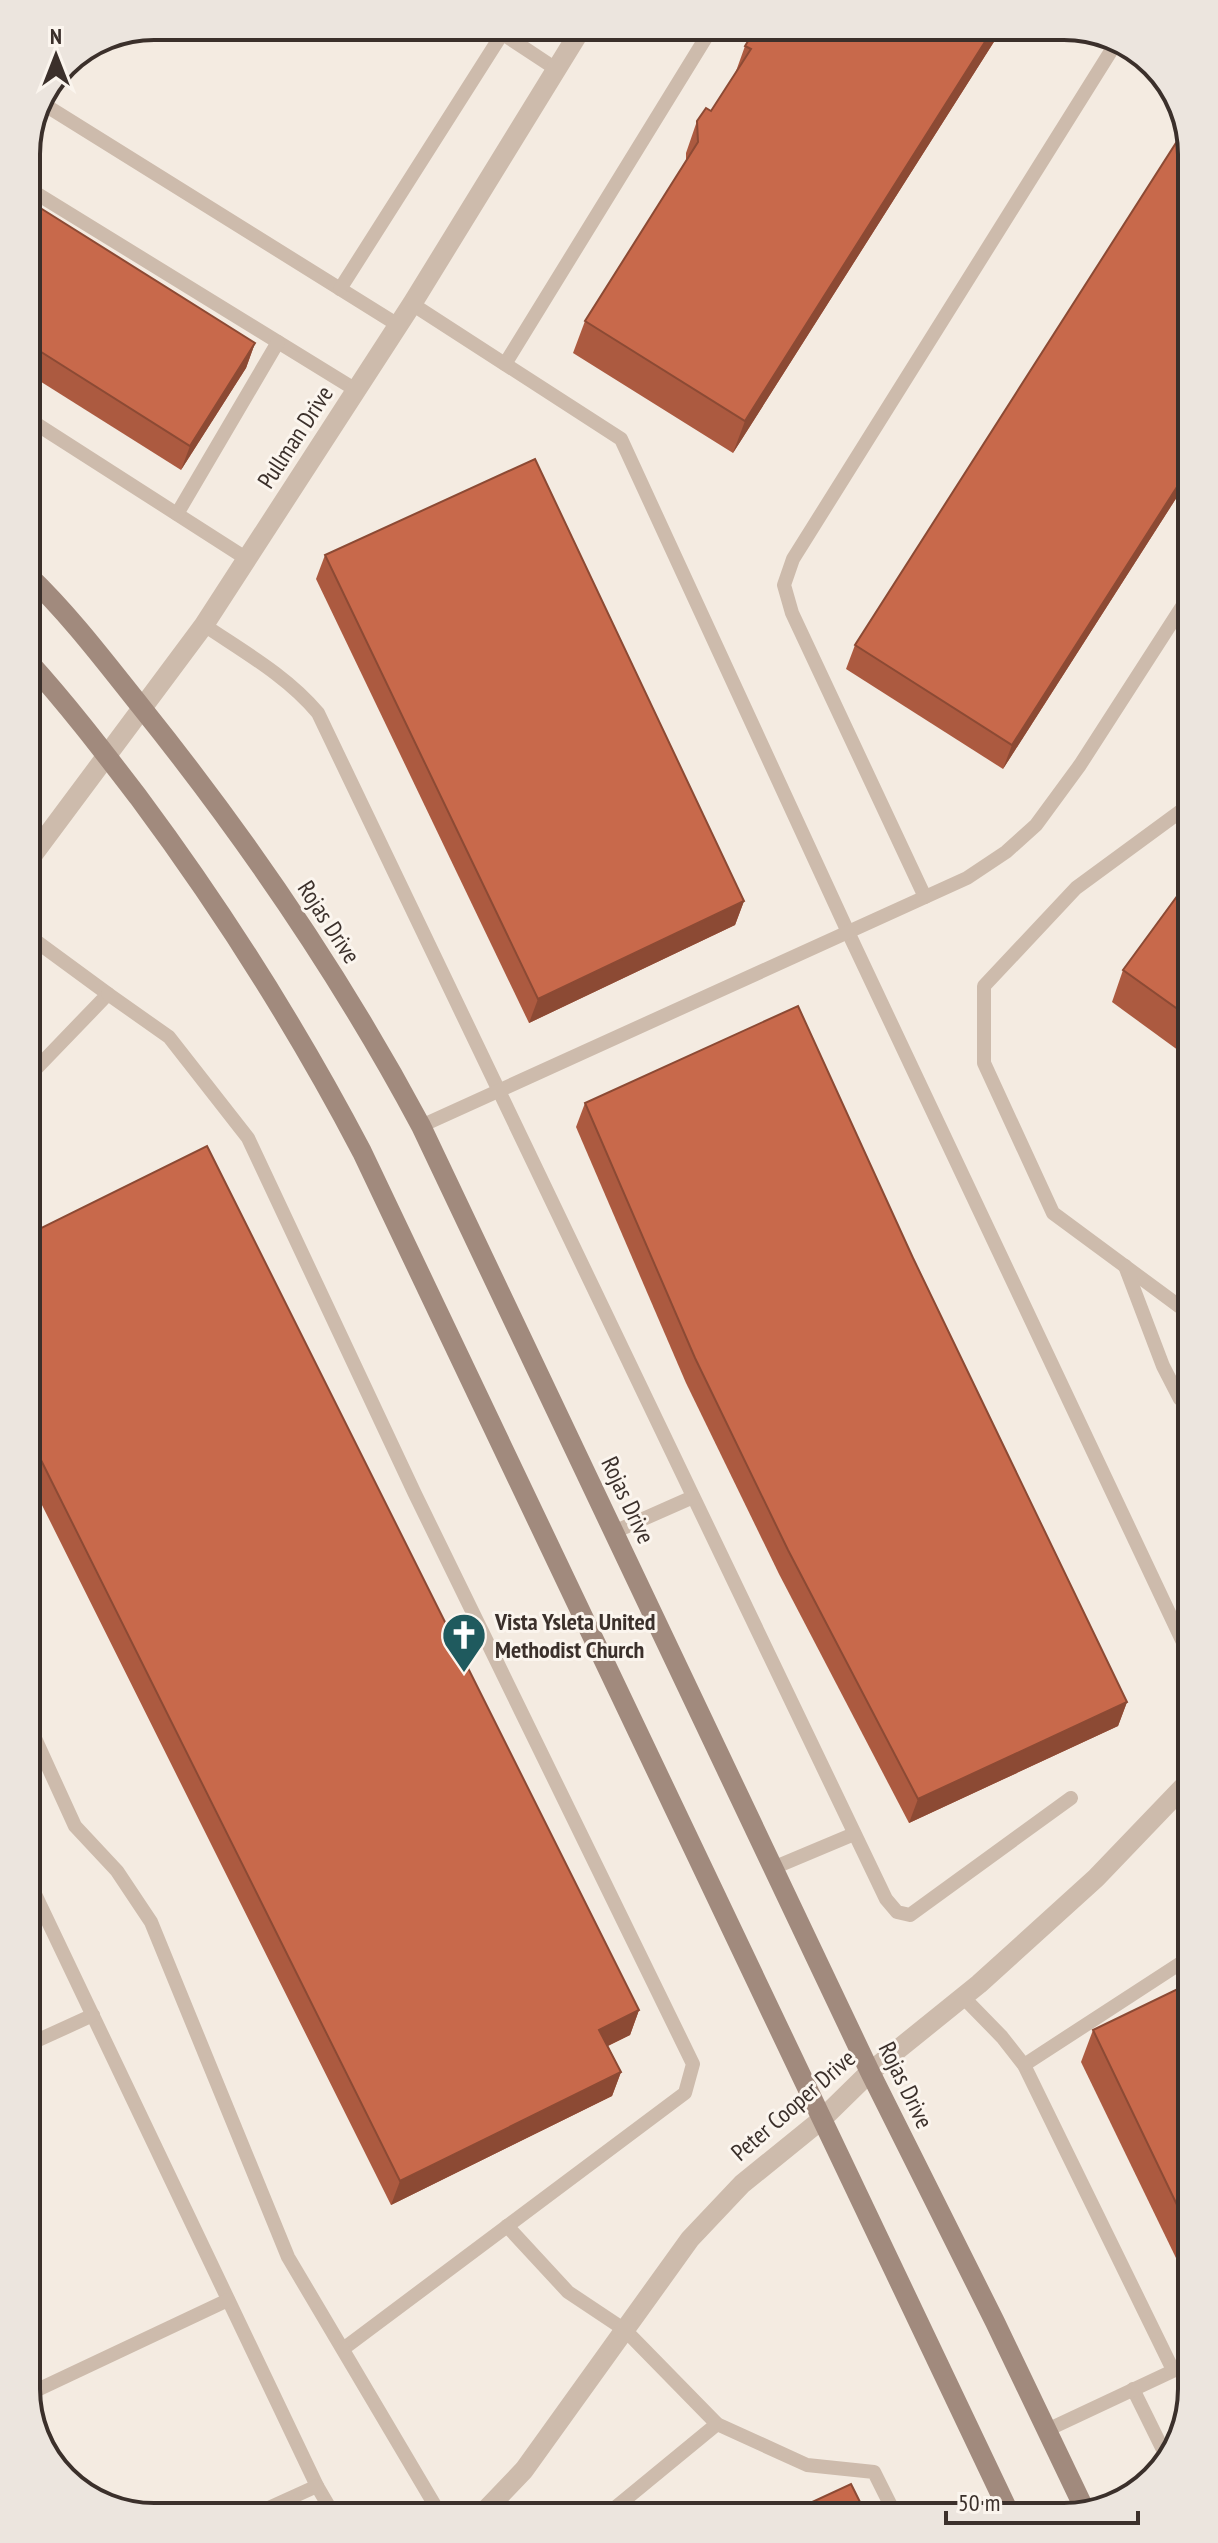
<svg xmlns="http://www.w3.org/2000/svg" width="1218" height="2543" font-family="'PT Sans Narrow',sans-serif">
<style>
.lines{fill:none;stroke-linecap:round;stroke-linejoin:round}
.service{stroke:#cdbbac;stroke-width:14}
.tertiary{stroke:#cdbbac;stroke-width:20}
.secondary{stroke:#a18a7d;stroke-width:20}
.wall{fill:#ac5a40}
.shaded-wall{fill:#8c4a34}
.building{fill:#c8694b;stroke:#8c4a34;stroke-width:2}
.labels{text-anchor:middle;dominant-baseline:central;stroke-width:6;stroke-linejoin:round;paint-order:stroke}
.street-label{font-size:24px;fill:#3b302b;stroke:#fbf5ee}
.poi-label{font-size:24px;font-weight:bold;fill:#3b302b;stroke:#fbf5ee;text-anchor:start}
.rim{fill:none;stroke:#3b302b;stroke-width:4}
</style>
<rect width="100%" height="100%" fill="#f4ebe1"/>
<g class="lines">
<g class="service">
<path d="M 491,26 L 556,69"/>
<path d="M 45,105 L 398,325"/>
<path d="M 26,187 L 356,390"/>
<path d="M 340,289 L 502,34"/>
<path d="M 412,304 L 621,439 L 848,932 L 1189,1655"/>
<path d="M 505,364 L 713,26"/>
<path d="M 27,418 L 247,559"/>
<path d="M 177,514 L 278,342"/>
<path d="M 204,625 C 244,652 287,676 318,713 L 886,1899 L 897,1912 L 910,1915 L 1071,1798"/>
<path d="M 1185,808 L 1076,888 L 984,986 L 984,1063 L 1053,1213 L 1187,1312"/>
<path d="M 925,897 L 792,613 L 784,585 L 793,559 L 1116,43"/>
<path d="M 29,936 L 108,994 L 30,1075"/>
<path d="M 108,994 L 169,1037 L 248,1138 L 415,1494 L 693,2064 L 685,2093 L 343,2349"/>
<path d="M 421,1126 L 967,878 L 1006,852 L 1036,825 L 1080,765 L 1185,602"/>
<path d="M 1125,1266 L 1163,1366 L 1180,1399 L 1188,1385"/>
<path d="M 614,1532 L 693,1497"/>
<path d="M 33,1734 L 75,1826 L 117,1871 L 151,1922 L 288,2257 L 440,2514"/>
<path d="M 773,1868 L 854,1834"/>
<path d="M 33,1890 L 317,2486 L 331,2510 L 338,2515"/>
<path d="M 963,1997 L 1002,2037 L 1024,2065 L 1173,2370"/>
<path d="M 34,2042 L 93,2015"/>
<path d="M 1024,2065 L 1190,1957"/>
<path d="M 507,2226 L 568,2292 L 625,2330 L 717,2424 L 807,2465 L 874,2472 L 893,2510"/>
<path d="M 1133,2389 L 1169,2462"/>
<path d="M 35,2391 L 228,2300"/>
<path d="M 35,2416 L 62,2473"/>
<path d="M 1047,2430 L 1192,2362"/>
<path d="M 610,2512 L 717,2424"/>
<path d="M 251,2516 L 317,2486"/>
</g>
<g class="tertiary">
<path d="M 29,860 L 204,625 L 412,304 L 583,26"/>
<path d="M 482,2514 L 524,2470 L 690,2239 L 742,2184 L 821,2120 L 870,2072 L 979,1984 L 1096,1878 L 1189,1781"/>
</g>
<g class="secondary">
<path d="M 28,575 C 70,615 106,663 142,708 C 247,839 342,978 421,1126 L 870,2072 L 995,2322 L 1084,2508"/>
<path d="M 28,661 C 68,705 103,751 139,798 C 223,911 297,1028 362,1152 L 1007,2508"/>
</g>
</g>
<g class="wall">
<path d="M 1004,26 L 733,453 L 573,353 L 585,321 L 686,162 L 686,153 L 697,121 L 711,111 L 735,74 L 745,46 Z"/>
<path d="M 1183,132 L 1184,486 L 1003,769 L 846,669 L 855,645 Z"/>
<path d="M 26,199 L 255,343 L 246,368 L 181,470 L 27,373 Z"/>
<path d="M 325,555 L 744,901 L 735,925 L 529,1023 L 316,579 Z"/>
<path d="M 1186,884 L 1186,1056 L 1112,1002 L 1123,970 Z"/>
<path d="M 585,1103 L 913,1258 L 1127,1702 L 1118,1726 L 909,1823 L 779,1574 L 686,1383 L 576,1127 Z"/>
<path d="M 31,1233 L 639,2010 L 630,2035 L 608,2046 L 621,2072 L 612,2096 L 391,2205 L 32,1485 Z"/>
<path d="M 1190,1983 L 1192,2291 L 1081,2062 L 1093,2030 Z"/>
</g>
<g class="shaded-wall">
<path d="M 995,26 L 1004,26 L 733,453 L 745,421 Z"/>
<path d="M 255,343 L 246,368 L 181,470 L 190,446 Z"/>
<path d="M 1184,476 L 1184,486 L 1003,769 L 1012,745 Z"/>
<path d="M 744,901 L 735,925 L 529,1023 L 538,999 Z"/>
<path d="M 1127,1702 L 1118,1726 L 909,1823 L 918,1799 Z"/>
<path d="M 639,2010 L 630,2035 L 591,2054 L 599,2030 Z"/>
<path d="M 621,2072 L 612,2096 L 391,2205 L 400,2181 Z"/>
</g>
<g class="building">
<path d="M 769,26 L 995,26 L 745,421 L 585,321 L 698,142 L 697,121 L 706,108 L 711,111 L 751,49 L 745,46 L 753,33 Z"/>
<path d="M 1183,132 L 1184,476 L 1012,745 L 855,645 Z"/>
<path d="M 26,199 L 255,343 L 190,446 L 27,343 Z"/>
<path d="M 535,459 L 744,901 L 538,999 L 325,555 Z"/>
<path d="M 1186,884 L 1186,1015 L 1123,970 Z"/>
<path d="M 798,1006 L 913,1258 L 1127,1702 L 918,1799 L 788,1550 L 695,1358 L 585,1103 Z"/>
<path d="M 207,1146 L 639,2010 L 599,2030 L 621,2072 L 400,2181 L 32,1442 L 31,1233 Z"/>
<path d="M 1190,1983 L 1191,2234 L 1093,2030 Z"/>
<path d="M 851,2484 L 864,2510 L 795,2510 Z"/>
</g>
<defs>
<g id="church-pin" transform="scale(2.3)"><path d="M0 17L-7.5 6A9.5 9.5 0 1 1 7.5 6Z" fill="#1f5a5e" stroke="#fbf5ee"/><path d="M-1.2-6h2.4v3.5h3.3v2.4h-3.3V6h-2.4V-.1h-3.3v-2.4h3.3Z" fill="#fff"/></g>
</defs>
<g fill-rule="evenodd">
<use href="#church-pin" x="464" y="1635"/>
</g>
<g class="labels">
<g class="street-label">
<text transform="translate(295 437) rotate(-57)">Pullman Drive</text>
<text transform="translate(329 922) rotate(57)">Rojas Drive</text>
<text transform="translate(628 1500) rotate(65)">Rojas Drive</text>
<text transform="translate(906 2085) rotate(64)">Rojas Drive</text>
<text transform="translate(793 2105) rotate(-41)">Peter Cooper Drive</text>
</g>
<g class="poi-label">
<text x="495" y="1621">Vista Ysleta United<tspan x="495" dy="28">Methodist Church</tspan></text>
</g>
</g>
<path d="M0 0H1218V2543H0ZM154 40H1064A114 114 0 0 1 1178 154V2389A114 114 0 0 1 1064 2503H154A114 114 0 0 1 40 2389V154A114 114 0 0 1 154 40Z" fill="#ece5de" fill-rule="evenodd"/>
<path class="rim" d="M154 40H1064A114 114 0 0 1 1178 154V2389A114 114 0 0 1 1064 2503H154A114 114 0 0 1 40 2389V154A114 114 0 0 1 154 40Z"/>
<g transform="translate(56 56)" stroke="#fbf5ee" stroke-width="6" paint-order="stroke">
<path d="M0-6L14 30L0 20L-14 30Z" fill="#3b302b"/>
<text y="-12" font-size="22" font-weight="bold" text-anchor="middle" fill="#3b302b">N</text>
</g>
<path d="M946 2511v12h192v-12" fill="none" stroke="#3b302b" stroke-width="4"/>
<text x="958" y="2511" font-size="24" fill="#3b302b" stroke="#fbf5ee" stroke-width="6" paint-order="stroke">50 m</text>
</svg>
